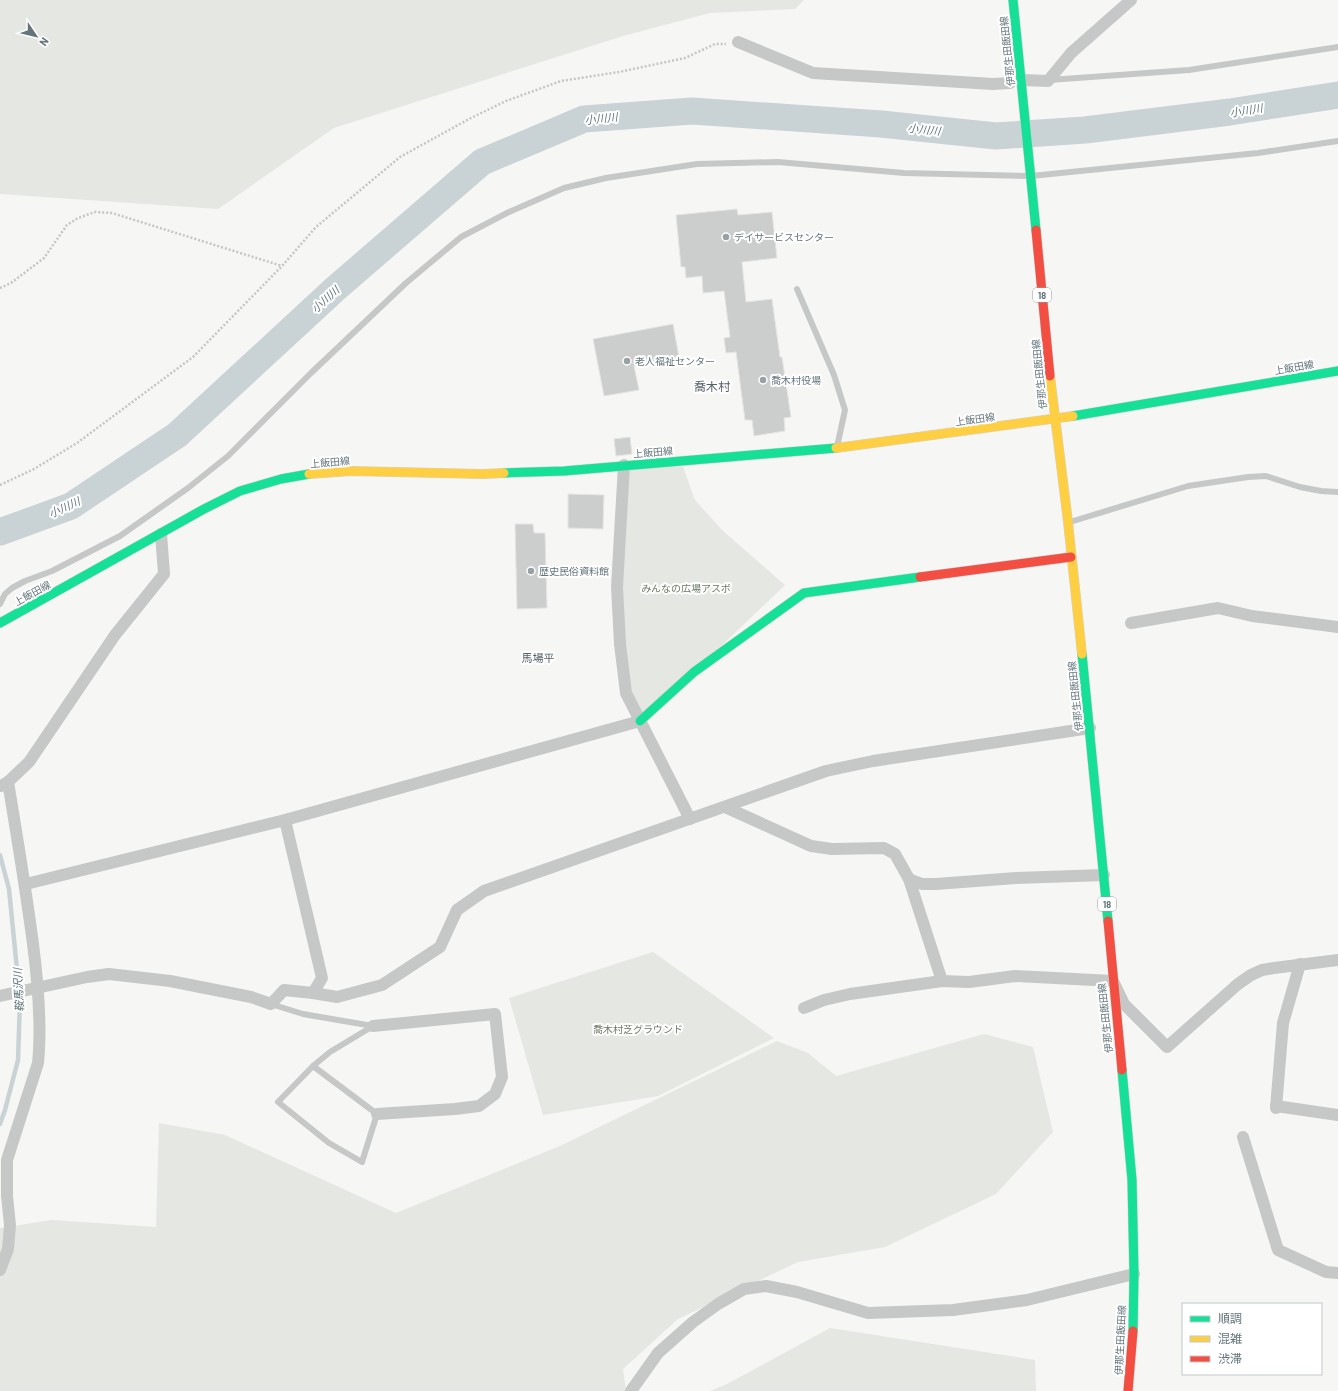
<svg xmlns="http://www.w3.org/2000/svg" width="1338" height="1391" font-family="Barlow,'Noto Sans JP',sans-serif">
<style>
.green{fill:#e5e7e2}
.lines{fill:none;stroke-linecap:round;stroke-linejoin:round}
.stream{stroke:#c9d2d4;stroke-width:4.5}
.river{stroke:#c9d2d4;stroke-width:27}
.building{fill:#cccece;stroke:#e5e5e4}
.fast-casing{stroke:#d1d3d3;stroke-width:10}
.slow-casing{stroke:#d1d3d3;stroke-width:10}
.jam-casing{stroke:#d1d3d3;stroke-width:10}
.path{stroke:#c4c6c6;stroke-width:2.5;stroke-dasharray:2 2;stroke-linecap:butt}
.lane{stroke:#c6c8c8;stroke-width:6}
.street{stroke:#c6c8c8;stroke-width:12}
.fast{stroke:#16e098;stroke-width:9}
.slow{stroke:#ffcf43;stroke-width:9}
.jam{stroke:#f24e42;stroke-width:9}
.poi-dot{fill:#97a2a6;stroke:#fff;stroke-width:1.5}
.labels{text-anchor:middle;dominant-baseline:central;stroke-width:4;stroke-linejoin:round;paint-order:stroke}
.shield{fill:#fff;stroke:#929ea3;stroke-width:1}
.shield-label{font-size:9px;font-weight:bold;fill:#64757c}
.street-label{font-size:10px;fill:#64757c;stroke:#fff}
.poi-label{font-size:10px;fill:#64757c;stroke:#fff;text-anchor:start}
.park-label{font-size:10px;fill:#6d7a66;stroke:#fff}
.water-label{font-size:11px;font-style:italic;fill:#5e7478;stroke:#fff}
.neighbourhood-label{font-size:11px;fill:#556268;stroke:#fff}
.quarter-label{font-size:12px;fill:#556268;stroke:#fff}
</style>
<rect width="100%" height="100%" fill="#f6f6f5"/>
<g class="green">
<path d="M 0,0 L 804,0 L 795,9 L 710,13 L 623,36 L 334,128 L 218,209 L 0,194 Z"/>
<path d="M 624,465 L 683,467 L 695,500 L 722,530 L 785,585 L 694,672 L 641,717 L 626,690 L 621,656 Z"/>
<path d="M 653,952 L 774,1038 L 658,1096 L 543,1115 L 509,998 Z"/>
<path d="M 984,1034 L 1033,1047 L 1053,1132 L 996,1194 L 885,1247 L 798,1262 L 678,1319 L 623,1369 L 626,1391 L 0,1391 L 0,1228 L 52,1220 L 156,1227 L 159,1123 L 225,1135 L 396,1213 L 560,1146 L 777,1041 L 808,1053 L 836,1076 Z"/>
<path d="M 830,1328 L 1035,1360 L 1036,1391 L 710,1391 L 727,1384 Z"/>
</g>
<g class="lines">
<path class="stream" d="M 0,855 L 9,889 L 20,1000 L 18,1060 L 5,1110 L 0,1124"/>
<path class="river" d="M 0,532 L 71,506 L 177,435 L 335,289 L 482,162 L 584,119 L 692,111 L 881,124 L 996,136 L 1085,130 L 1230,112 L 1338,95"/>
</g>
<g class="building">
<path d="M 737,209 L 738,215 L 772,212 L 777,258 L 742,262 L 746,302 L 772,299 L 780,357 L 782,357 L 791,417 L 784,418 L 785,431 L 754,436 L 752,420 L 745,420 L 736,352 L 726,353 L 724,338 L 730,337 L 724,291 L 703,293 L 702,276 L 686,278 L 685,267 L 681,267 L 676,215 Z"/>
<path d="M 673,324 L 679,357 L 634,366 L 639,390 L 604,396 L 593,339 Z"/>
<path d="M 630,437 L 632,454 L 616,456 L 614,439 Z"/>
<path d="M 568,494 L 604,495 L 603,529 L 568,528 Z"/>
<path d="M 515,524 L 533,524 L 534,533 L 545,533 L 547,608 L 517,609 Z"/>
</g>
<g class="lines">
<g class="fast-casing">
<g id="fast">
<path d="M 1013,0 L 1036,230"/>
<path d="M 1073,416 L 1338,371"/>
<path d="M 504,473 L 564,471 L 836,448"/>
<path d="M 0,623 L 204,509 L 240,491 L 281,479 L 309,474"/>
<path d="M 1082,654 L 1108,921"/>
<path d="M 640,721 L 694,672 L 804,593 L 920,577"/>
<path d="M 1122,1070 L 1132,1180 L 1134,1274 L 1133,1331"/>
</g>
</g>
<g class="slow-casing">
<g id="slow">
<path d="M 1050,376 L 1068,522 L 1082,654"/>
<path d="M 836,448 L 1073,416"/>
<path d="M 309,474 L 351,471 L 483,474 L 504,473"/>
</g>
</g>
<g class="jam-casing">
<g id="jam">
<path d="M 1036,230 L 1050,376"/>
<path d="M 920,577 L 1071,557"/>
<path d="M 1108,921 L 1122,1070"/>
<path d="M 1128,1391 L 1133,1331"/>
</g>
</g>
<g class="path">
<path d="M 0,288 L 11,283 L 44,258 L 67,225 L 78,218 L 95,212 L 112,213 L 282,266"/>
<path d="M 0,485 L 34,469 L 77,443 L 193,357 L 282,266 L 316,227 L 400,157 L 469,119 L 506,101 L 561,81 L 619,72 L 685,58 L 715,44 L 726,44"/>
</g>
<g class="lane">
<path d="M 1049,80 L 1189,70 L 1338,47"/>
<path d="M 797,289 L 834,375 L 845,410 L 837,447"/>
<path d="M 1070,522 L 1188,486 L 1248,477 L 1266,476 L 1300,487 L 1321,491 L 1338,492"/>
<path d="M 0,604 L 5,594 L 12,588 L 25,581 L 52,571 L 120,536 L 188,488 L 228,456 L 311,373 L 406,283 L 461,237 L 509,212 L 564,188 L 606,178 L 697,164 L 778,162 L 904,173 L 1031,176 L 1258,153 L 1338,141"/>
<path d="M 271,1004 L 303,1014 L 373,1026"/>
<path d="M 313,1066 L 377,1114 L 362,1162 L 329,1143 L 278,1102 L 313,1066 L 330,1052 L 373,1026"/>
</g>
<g class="street">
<path d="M 738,42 L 813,73 L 993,84 L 1010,83"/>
<path d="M 1022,80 L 1048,81 L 1071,53 L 1131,0"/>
<path d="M 624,465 L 617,587 L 620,644 L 626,693 L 690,819"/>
<path d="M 1131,623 L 1218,608 L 1252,616 L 1338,627"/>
<path d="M 1,786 L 8,782 L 29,762 L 115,635 L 164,574 L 161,534"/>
<path d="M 725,807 L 811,846 L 832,849 L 884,848 L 895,854 L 909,879 L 942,981"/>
<path d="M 285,820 L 322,978 L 313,993"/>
<path d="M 909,879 L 922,884 L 936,884 L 1016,878 L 1104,875"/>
<path d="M 26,884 L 285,820 L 640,721"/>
<path d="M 0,996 L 87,977 L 109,974 L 170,981 L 251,997 L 271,1004 L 284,990 L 313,993 L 337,997 L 382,985 L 440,947 L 457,910 L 484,891 L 826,771 L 873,761 L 1090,728"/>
<path d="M 804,1008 L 824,1000 L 850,994 L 942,981 L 969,982 L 1015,976 L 1113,981 L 1124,1004 L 1167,1047 L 1238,984 L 1251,975 L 1262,970 L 1274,968 L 1338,960"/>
<path d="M 373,1026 L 495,1014 L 502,1077 L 495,1094 L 479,1106 L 455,1109 L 377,1114"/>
<path d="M 1276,1106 L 1338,1115"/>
<path d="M 1276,1108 L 1283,1023 L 1300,964"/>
<path d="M 1243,1137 L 1278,1250 L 1326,1272 L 1338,1273"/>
<path d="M 0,1270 L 8,1249 L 10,1225 L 7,1196 L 7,1160 L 38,1063 C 42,1024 38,983 33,944 C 26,890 17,836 8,782"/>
<path d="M 631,1391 L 658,1353 L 693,1322 L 718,1304 L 744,1289 L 766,1286 L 797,1292 L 868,1313 L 953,1310 L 1027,1300 L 1134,1274"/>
</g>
<use href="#fast" class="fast"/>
<use href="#slow" class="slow"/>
<use href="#jam" class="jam"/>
</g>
<g class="poi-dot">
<circle cx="726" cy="237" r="4"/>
<circle cx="627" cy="361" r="4"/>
<circle cx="763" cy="380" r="4"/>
<circle cx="531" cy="571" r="4"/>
</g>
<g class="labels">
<g class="shield">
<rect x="1033" y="288" width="18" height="14" rx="3"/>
<rect x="1098" y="897" width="18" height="14" rx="3"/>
</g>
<g class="shield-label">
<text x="1042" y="295">18</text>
<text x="1107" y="904">18</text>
</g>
<g class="street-label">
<text transform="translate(1007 51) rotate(-96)">伊那生田飯田線</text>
<text transform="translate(1294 367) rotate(-10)">上飯田線</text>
<text transform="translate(1039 374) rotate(-96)">伊那生田飯田線</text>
<text transform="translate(975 419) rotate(-8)">上飯田線</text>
<text transform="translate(653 452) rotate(-5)">上飯田線</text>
<text transform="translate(330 462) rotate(-5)">上飯田線</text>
<text transform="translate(32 593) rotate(-29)">上飯田線</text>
<text transform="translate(1075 696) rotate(-96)">伊那生田飯田線</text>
<text transform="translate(1105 1018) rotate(-96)">伊那生田飯田線</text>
<text transform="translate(1120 1340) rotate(-87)">伊那生田飯田線</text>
</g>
<g class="poi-label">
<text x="734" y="237">デイサービスセンター</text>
<text x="635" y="361">老人福祉センター</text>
<text x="771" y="380">喬木村役場</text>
<text x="539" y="571">歴史民俗資料館</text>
</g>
<g class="park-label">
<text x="686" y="588">みんなの広場アスボ</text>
<text x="638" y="1029">喬木村芝グラウンド</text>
</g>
<g class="water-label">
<text transform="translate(1246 110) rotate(-9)">小川川</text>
<text transform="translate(601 118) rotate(-6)">小川川</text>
<text transform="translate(924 129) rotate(6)">小川川</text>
<text transform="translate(325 299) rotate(-42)">小川川</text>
<text transform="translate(64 507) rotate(-25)">小川川</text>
<text transform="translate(18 990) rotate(-93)">鞍馬沢川</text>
</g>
<g class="neighbourhood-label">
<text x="538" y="657">馬場平</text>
</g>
<g class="quarter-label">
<text x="712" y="386">喬木村</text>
</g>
</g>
<rect x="1182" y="1303" width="140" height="72" fill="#ffffff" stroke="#c1c8cb"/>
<rect x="1190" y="1316" width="20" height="6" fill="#16e098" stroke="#c1c8cb"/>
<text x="1218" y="1323" font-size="12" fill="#64757c">順調</text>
<rect x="1190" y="1336" width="20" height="6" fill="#ffcf43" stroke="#c1c8cb"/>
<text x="1218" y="1343" font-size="12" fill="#64757c">混雑</text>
<rect x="1190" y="1356" width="20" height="6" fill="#f24e42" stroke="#c1c8cb"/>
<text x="1218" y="1363" font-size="12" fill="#64757c">渋滞</text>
<g transform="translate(36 36) rotate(125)" stroke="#ffffff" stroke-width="3" paint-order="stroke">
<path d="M0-3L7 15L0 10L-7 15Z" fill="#64757c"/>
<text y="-6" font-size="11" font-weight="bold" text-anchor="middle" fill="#64757c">N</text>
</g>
</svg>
